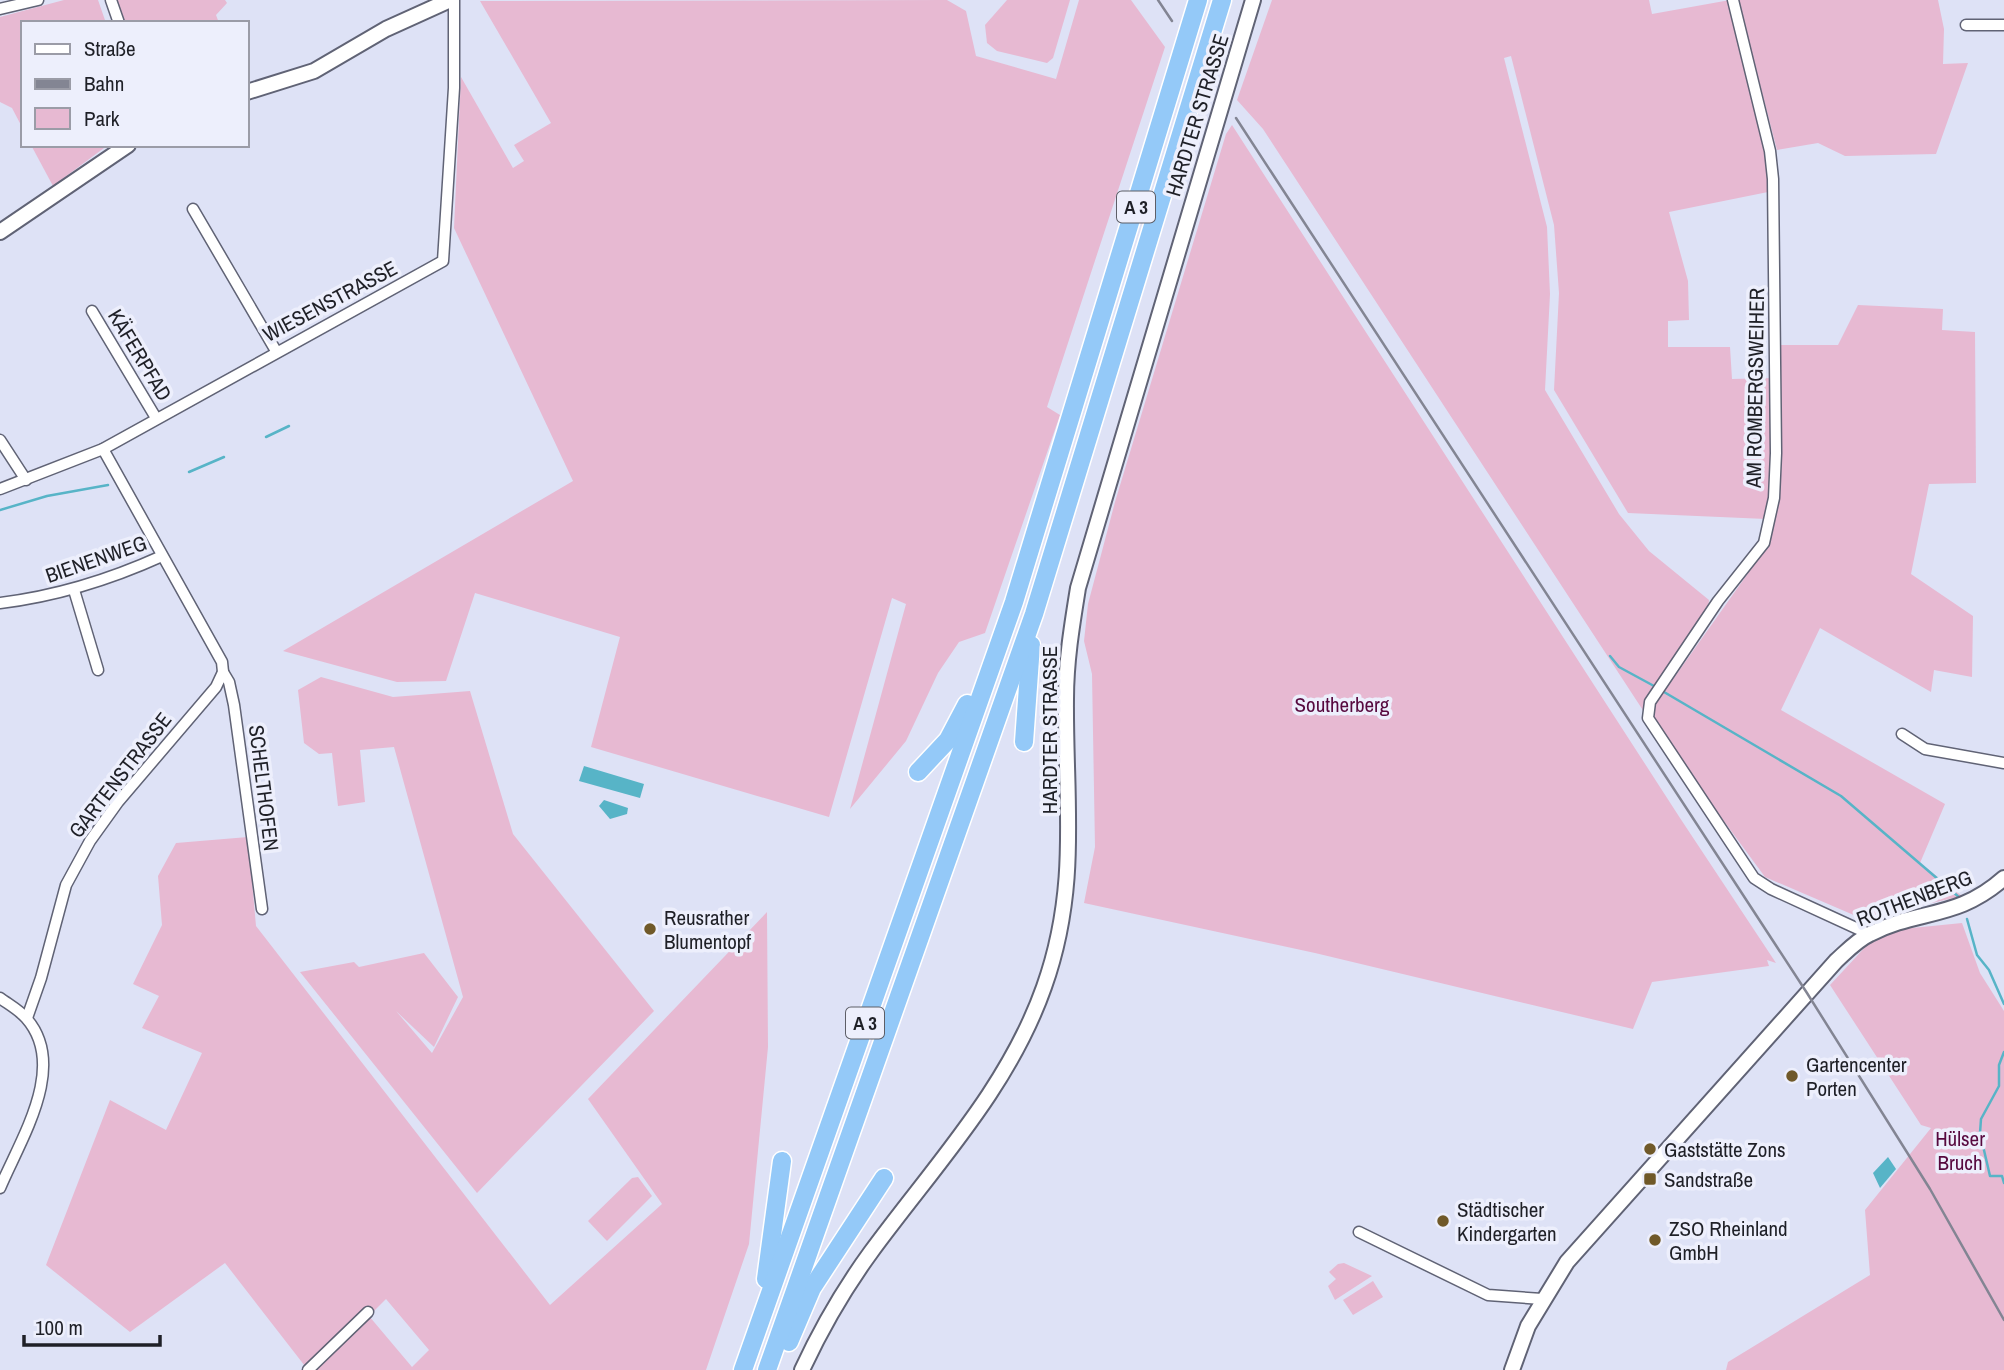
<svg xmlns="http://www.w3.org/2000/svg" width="2004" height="1370" font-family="'Archivo Narrow',sans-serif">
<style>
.green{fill:#e7b9d2;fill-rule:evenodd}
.water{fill:#57b4c7}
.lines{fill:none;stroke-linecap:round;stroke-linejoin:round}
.stream{stroke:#57b4c7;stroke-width:2.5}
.street-casing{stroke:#606375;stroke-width:13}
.secondary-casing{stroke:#606375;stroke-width:18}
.highway-casing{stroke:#fff;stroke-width:21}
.street{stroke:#fff;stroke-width:10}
.secondary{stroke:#fff;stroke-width:14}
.highway{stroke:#94c9f8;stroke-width:18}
.rail{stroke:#838593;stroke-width:2.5}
.poi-dot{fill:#705929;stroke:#edeffc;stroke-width:2.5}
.labels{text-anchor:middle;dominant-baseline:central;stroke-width:7;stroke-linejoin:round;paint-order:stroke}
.shield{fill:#edeffc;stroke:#5d5e67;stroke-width:2}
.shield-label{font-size:19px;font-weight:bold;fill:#1f2027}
.street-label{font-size:21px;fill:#1f2027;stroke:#edeffc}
.park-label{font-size:21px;fill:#57093f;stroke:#edeffc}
.poi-label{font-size:21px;fill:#1f2027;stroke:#edeffc;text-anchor:start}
</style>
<rect width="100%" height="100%" fill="#dee2f6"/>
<g class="green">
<path d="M 64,0 L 98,0 L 106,23 L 23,23 L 23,129 L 12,108 L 0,102 L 0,17 Z"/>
<path d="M 115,0 L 225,0 L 227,3 L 216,15 L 219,23 L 123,23 Z"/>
<path d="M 947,0 L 966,11 L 976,56 L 1056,79 L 1079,0 L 1131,0 L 1165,47 L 1047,407 L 1060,415 L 985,633 L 959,642 L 938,673 L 906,741 L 850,809 L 906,604 L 892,598 L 829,817 L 591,747 L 620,637 L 475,593 L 446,681 L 397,682 L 283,651 L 573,481 L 454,228 L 461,77 L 513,168 L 524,161 L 514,145 L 551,123 L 480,1 Z"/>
<path d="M 1007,0 L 1070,0 L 1053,58 L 1047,63 L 997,51 L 987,43 L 985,25 Z"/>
<path d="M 1272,0 L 1649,0 L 1652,14 L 1730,0 L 1766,150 L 1768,192 L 1669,212 L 1688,281 L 1689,320 L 1668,321 L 1668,347 L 1730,347 L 1732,379 L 1773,378 L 1770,497 L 1766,519 L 1628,513 L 1554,390 L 1559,293 L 1554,225 L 1511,56 L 1504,58 L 1547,227 L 1550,294 L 1545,390 L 1619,514 L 1649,551 L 1709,600 L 1708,609 L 1664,678 L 1671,682 L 1768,545 L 1779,495 L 1781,345 L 1838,345 L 1858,305 L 1943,309 L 1942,330 L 1975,332 L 1976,483 L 1929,484 L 1911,574 L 1973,616 L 1972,677 L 1934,670 L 1931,692 L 1820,628 L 1781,710 L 1945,804 L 1920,863 L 1962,896 L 1863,919 L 1765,877 L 1648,718 L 1263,129 L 1237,100 Z"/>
<path d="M 1738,0 L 1938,0 L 1944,29 L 1943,64 L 1968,63 L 1936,154 L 1845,156 L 1818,143 L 1777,150 Z"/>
<path d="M 1232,125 L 1680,818 L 1776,963 L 1767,960 L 1769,966 L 1652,982 L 1633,1029 L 1315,953 L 1084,903 L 1095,847 L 1092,674 L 1084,641 L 1088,604 L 1115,502 L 1226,134 Z"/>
<path d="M 31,145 L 108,145 L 53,186 Z"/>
<path d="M 321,677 L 393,697 L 470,691 L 513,834 L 654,1011 L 477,1193 L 300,972 L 354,962 L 359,967 L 424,953 L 458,997 L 434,1047 L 396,1011 L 432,1053 L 463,997 L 394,747 L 360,750 L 365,802 L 338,806 L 332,753 L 319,754 L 304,743 L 298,690 Z"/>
<path d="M 248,837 L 256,926 L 550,1305 L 662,1204 L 588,1099 L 767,912 L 768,1047 L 749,1244 L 706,1370 L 308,1370 L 225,1263 L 130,1332 L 46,1265 L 110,1100 L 166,1130 L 202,1053 L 142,1028 L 159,996 L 133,984 L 162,925 L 158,876 L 176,843 ZM 386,1299 L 429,1350 L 412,1367 L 369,1316 Z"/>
<path d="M 1962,923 L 1980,973 L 2004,1011 L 2004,1370 L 1726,1370 L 1728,1362 L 1870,1275 L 1865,1210 L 1931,1128 L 1921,1125 L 1830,985 L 1869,943 L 1902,929 Z"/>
<path d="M 638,1177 L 652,1196 L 607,1241 L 588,1221 L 632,1178 Z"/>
<path d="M 1344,1263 L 1372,1276 L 1335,1300 L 1328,1286 L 1336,1279 L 1329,1272 L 1338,1264 Z"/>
<path d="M 1373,1281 L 1383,1297 L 1353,1315 L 1343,1300 Z"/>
</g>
<g class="water">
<path d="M 584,766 L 644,784 L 640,798 L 579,781 Z"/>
<path d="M 604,800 L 628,808 L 627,814 L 610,819 L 599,806 Z"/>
<path d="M 1888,1157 L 1896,1169 L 1880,1188 L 1873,1173 Z"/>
</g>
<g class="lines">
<g class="stream">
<path d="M 266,437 L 289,426"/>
<path d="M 189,472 L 224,457"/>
<path d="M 0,510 L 47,496 L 108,485"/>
<path d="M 1610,656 L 1619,667 L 1654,686"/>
<path d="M 1664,692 L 1841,796 L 1960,898"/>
<path d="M 1967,919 L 1977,955 L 1989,970 L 2004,1004"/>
<path d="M 2004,1052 L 1999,1065 L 1999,1086 L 1981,1119 L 1980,1133 L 1990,1176 L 2002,1176 L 2004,1183"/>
</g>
<g class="street-casing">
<g id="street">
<path d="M 111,0 L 119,23"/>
<path d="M 1733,0 L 1770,151 L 1773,179 L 1776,453 L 1774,498 L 1764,543 L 1718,601 L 1650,702 L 1648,718 L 1754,878 L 1771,889 L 1869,934"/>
<path d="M 0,9 L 38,0"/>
<path d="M 1966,25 L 2004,25"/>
<path d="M 193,209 L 276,351"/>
<path d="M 92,311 L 156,418"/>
<path d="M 0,440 L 26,480"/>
<path d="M 0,489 L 103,449 L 443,261 L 454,88 L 454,0"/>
<path d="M 74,590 L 98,670"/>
<path d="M 0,603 C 58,596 109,580 162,556"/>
<path d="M 223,672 L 229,682 L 234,705 L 262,909"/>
<path d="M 1902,734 L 1925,749 L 2004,763"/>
<path d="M 0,998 C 8,1004 19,1010 26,1018 C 69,1066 20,1140 0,1188"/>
<path d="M 27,1018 L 41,978 L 66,885 L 90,841 L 118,802 L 216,687 L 223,672 L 222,662 L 103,449"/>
<path d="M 1359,1232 L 1488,1295 L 1542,1299"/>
<path d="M 308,1370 L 368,1312"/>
</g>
</g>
<g class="secondary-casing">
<g id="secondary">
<path d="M 247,92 L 314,71 L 386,29 L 450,0"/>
<path d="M 0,232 L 128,145"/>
<path d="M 802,1370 C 821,1329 844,1289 871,1252 C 934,1166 1008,1089 1044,987 C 1080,886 1065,801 1066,699 C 1066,661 1072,625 1078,588 L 1253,0"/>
<path d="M 1512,1370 L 1528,1326 L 1567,1262 L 1836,961 C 1847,951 1857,940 1870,934 C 1918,909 1957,920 2004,878"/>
</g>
</g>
<g class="highway-casing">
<g id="highway">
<path d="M 1024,742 L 1031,645"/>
<path d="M 918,772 L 948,740 L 967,704"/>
<path d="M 766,1279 L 782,1161"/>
<path d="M 789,1342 L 812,1288 L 884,1178"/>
<path d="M 743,1370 L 1014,602 L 1198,0"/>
<path d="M 767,1370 L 1034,614 L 1222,0"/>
</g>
</g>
<use href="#street" class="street"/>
<use href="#secondary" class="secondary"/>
<use href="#highway" class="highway"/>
<g class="rail">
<path d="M 1158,0 L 1172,21"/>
<path d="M 1236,118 L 1807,993 L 1930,1189 L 2004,1320"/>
</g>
</g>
<g class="poi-dot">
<circle cx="650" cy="929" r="7"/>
<circle cx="1792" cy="1076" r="7"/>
<circle cx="1650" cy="1149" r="7"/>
<rect x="1643" y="1172" width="14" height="14" rx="3.5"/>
<circle cx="1443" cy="1221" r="7"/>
<circle cx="1655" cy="1240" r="7"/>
</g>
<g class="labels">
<g class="shield">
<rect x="1117" y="191.5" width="38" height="31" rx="5"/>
<rect x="846" y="1007.5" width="38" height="31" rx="5"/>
</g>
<g class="shield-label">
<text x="1136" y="207">A 3</text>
<text x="865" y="1023">A 3</text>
</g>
<g class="street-label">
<text transform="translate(1197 115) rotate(-73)">HARDTER STRASSE</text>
<text transform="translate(330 301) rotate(-28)">WIESENSTRASSE</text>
<text transform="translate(140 355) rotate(59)">KÄFERPFAD</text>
<text transform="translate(1755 388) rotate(-89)">AM ROMBERGSWEIHER</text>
<text transform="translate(96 559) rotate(-19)">BIENENWEG</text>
<text transform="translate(1049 730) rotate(-90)">HARDTER STRASSE</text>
<text transform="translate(120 775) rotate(-52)">GARTENSTRASSE</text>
<text transform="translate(264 788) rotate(83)">SCHELTHOFEN</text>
<text transform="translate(1914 898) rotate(-21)">ROTHENBERG</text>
</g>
<g class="park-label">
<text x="1342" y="704">Southerberg</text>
<text x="1960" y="1138">Hülser<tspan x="1960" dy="24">Bruch</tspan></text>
</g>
<g class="poi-label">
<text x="664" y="917">Reusrather<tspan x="664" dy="24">Blumentopf</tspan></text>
<text x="1806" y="1064">Gartencenter<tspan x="1806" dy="24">Porten</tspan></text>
<text x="1664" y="1149">Gaststätte Zons</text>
<text x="1664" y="1179">Sandstraße</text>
<text x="1457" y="1209">Städtischer<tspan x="1457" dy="24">Kindergarten</tspan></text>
<text x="1669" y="1228">ZSO Rheinland<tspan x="1669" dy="24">GmbH</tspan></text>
</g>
</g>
<rect x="21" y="21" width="228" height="126" fill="#edeffc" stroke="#9b9ca7" stroke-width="2"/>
<rect x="35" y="44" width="35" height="10" fill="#ffffff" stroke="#9b9ca7" stroke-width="2"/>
<text x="84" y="56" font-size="21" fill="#1f2027">Straße</text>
<rect x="35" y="79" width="35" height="10" fill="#838593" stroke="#9b9ca7" stroke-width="2"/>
<text x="84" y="91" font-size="21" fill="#1f2027">Bahn</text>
<rect x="35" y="108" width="35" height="21" fill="#e7b9d2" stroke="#9b9ca7" stroke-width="2"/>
<text x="84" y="126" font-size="21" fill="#1f2027">Park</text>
<path d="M24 1335v10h136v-10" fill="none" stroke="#1f2027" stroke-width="3.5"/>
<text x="35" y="1335" font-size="21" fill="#1f2027" stroke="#edeffc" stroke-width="5" paint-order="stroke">100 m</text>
</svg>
